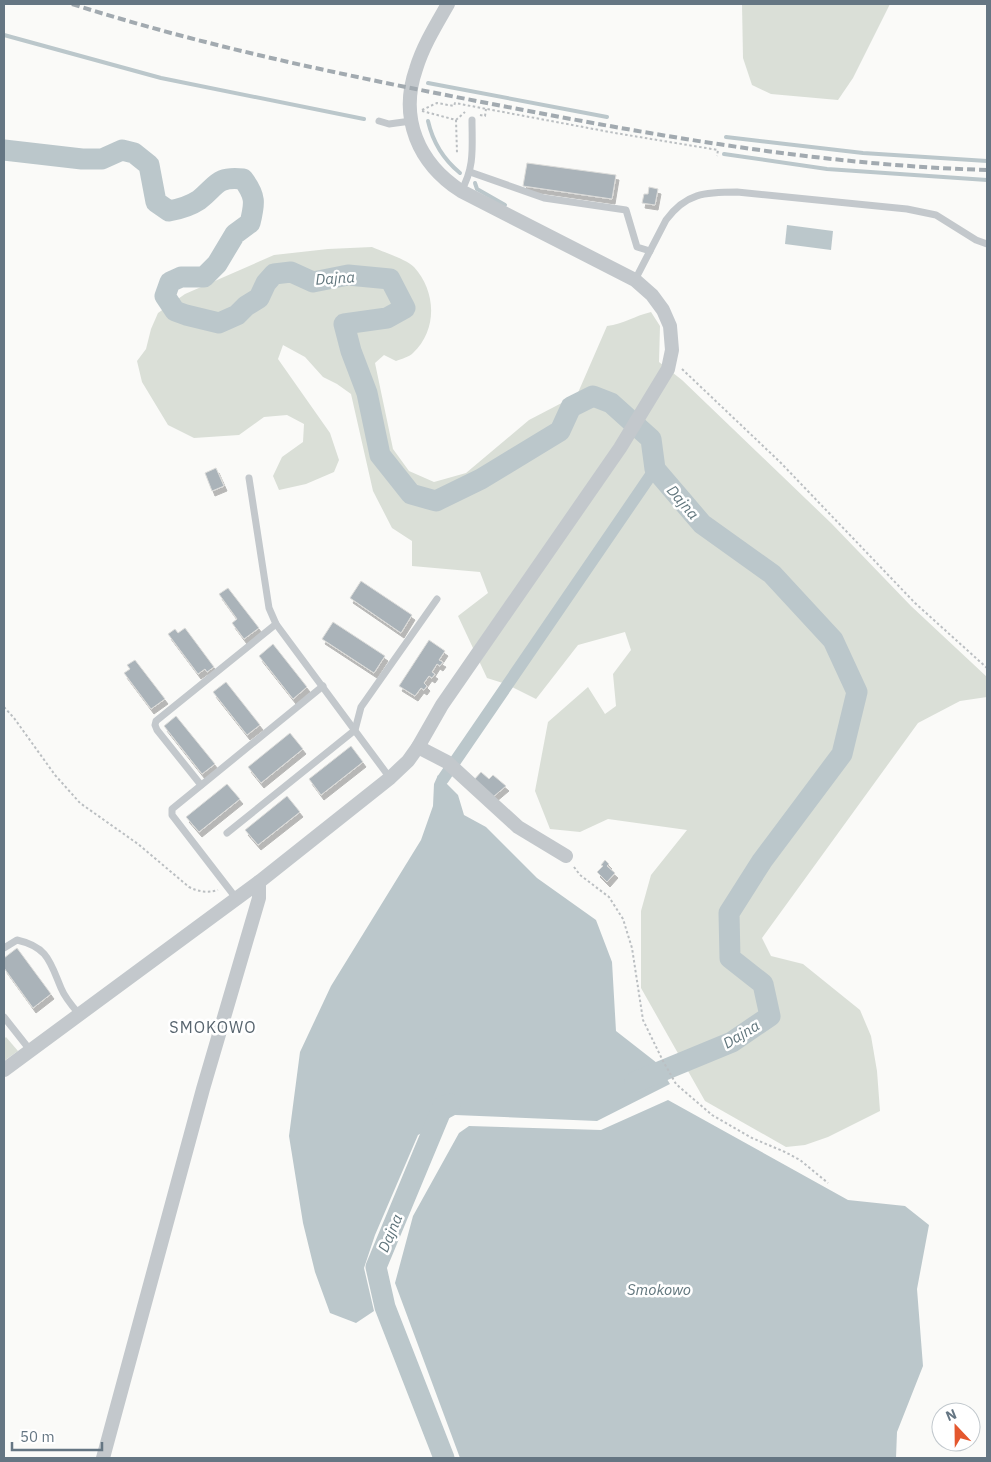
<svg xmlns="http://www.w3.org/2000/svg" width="991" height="1462" font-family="'IBM Plex Sans',sans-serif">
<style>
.green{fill:#dadfd7}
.water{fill:#bbc7cb}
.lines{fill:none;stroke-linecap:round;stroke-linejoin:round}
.stream{stroke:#bbc7cb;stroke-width:4}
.canal{stroke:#bbc7cb;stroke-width:12}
.river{stroke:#bbc7cb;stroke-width:21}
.building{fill:#aab3b9;stroke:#dcdcda;filter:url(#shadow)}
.path{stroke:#bbbfc2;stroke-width:2;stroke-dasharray:2.5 2.5;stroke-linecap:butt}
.service{stroke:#c3c8cc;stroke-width:7}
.minor{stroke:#c3c8cc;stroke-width:14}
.rail{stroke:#a2aab0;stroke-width:4;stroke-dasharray:8 4;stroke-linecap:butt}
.labels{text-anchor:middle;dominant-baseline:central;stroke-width:5;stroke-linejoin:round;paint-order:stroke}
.water-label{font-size:15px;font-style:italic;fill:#60757c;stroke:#fff}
.quarter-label{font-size:16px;letter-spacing:1px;fill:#57646e;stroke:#fff}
</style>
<defs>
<filter id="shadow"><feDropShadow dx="3" dy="5" stdDeviation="0" flood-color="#0004"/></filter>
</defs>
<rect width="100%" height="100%" fill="#fafaf8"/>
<g class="green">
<path d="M 742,4 L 890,4 L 853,78 L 838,100 L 771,94 L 752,85 L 743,58 Z"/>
<path d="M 372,247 C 383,252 406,259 414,267 C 436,291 438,330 413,353 C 409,357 401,359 396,361 L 384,355 L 375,363 L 393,449 L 409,471 L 434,482 L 466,473 L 529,420 L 577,395 L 607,326 C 624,324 634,316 651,312 L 660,326 L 659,362 L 682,380 L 831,523 L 911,606 L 987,677 L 987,697 L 960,701 L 918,723 L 762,938 L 771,956 L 803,964 L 860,1010 L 871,1036 L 877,1071 L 880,1111 L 828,1137 L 805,1145 L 786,1147 L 705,1101 L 641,988 L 641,911 L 651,875 L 687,830 L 608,819 L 580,832 L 550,829 L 535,791 L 548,722 L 588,687 L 605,714 L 616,706 L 613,674 L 631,650 L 625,632 L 578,645 L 536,699 L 506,684 L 487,678 L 458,616 L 488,593 L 480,572 L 412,566 L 412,541 L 392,528 L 373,491 L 351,394 L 337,384 L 323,377 L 305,357 L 283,345 L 278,359 L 330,433 L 339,460 L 334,472 L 306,484 L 279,490 L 273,476 L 282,457 L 303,442 L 304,424 L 287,415 L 264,417 L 239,435 L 194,438 L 168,425 L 142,382 L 137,361 L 146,349 L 151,329 L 158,313 L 185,294 L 274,255 L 328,249 Z"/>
<path d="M 6,1037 L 18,1051 L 4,1061 L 4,1039 Z"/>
</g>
<g class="water">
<path d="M 787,225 L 833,231 L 831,250 L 785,244 Z"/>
<path d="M 438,775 L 458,795 L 464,815 L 486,827 L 537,878 L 596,920 L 612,962 L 616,1031 L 657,1063 L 670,1084 L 597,1121 L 455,1115 L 418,1135 L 375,1235 L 364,1268 L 374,1311 L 356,1323 L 330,1313 L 315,1272 L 303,1223 L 289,1136 L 300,1052 L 331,986 L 421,840 L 433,806 L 434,784 Z"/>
<path d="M 668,1100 L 848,1200 L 905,1206 L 929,1225 L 917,1289 L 923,1366 L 897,1432 L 896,1458 L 460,1458 L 395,1283 L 413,1216 L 459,1133 L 469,1126 L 601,1130 Z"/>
</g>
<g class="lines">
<g class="stream">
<path d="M 4,35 L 161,78 L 364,119"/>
<path d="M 428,83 L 607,117"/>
<path d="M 428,121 C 433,143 443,159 460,173"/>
<path d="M 726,137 L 863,153 L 987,161"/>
<path d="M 724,154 L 827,169 L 987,180"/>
<path d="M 475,183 L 477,189 L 505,205"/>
</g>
<path class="canal" d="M 443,779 L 655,469"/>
<g class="river">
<path d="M 4,150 L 82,159 L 102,159 L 122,150 L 134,153 L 149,165 L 156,202 L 169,211 C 180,209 190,206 199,200 C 217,186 216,176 243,179 C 256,196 255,203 250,223 L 235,234 L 217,264 L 204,277 L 181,277 L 170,282 L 165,296 L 175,311 L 186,315 L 219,323 L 237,315 L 246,306 L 259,298 L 266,283 L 274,274 L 291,272 L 313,282 L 348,275 L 390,279 L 405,308 L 387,318 L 344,324 L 351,351 L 367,393 L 380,455 L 411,494 L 436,501 L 481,479 L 560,431 L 571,407 L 593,396 L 611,403 L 651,439 L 655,469 L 702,524 L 772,574 L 833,640 L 857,692 L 842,754 L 762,861 L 729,913 L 730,958 L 763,984 L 770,1016 L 732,1042 L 635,1082"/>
<path d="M 444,1458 L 385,1307 L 376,1267 L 443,1106 L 450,1104"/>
</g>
</g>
<g class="building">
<path d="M 527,163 L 616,175 L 612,199 L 523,186 Z"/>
<path d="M 649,187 L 658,189 L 655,205 L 642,203 L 644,194 L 648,194 Z"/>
<path d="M 216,468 L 224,486 L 212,491 L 205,473 Z"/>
<path d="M 361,581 L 412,615 L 401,633 L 350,598 Z"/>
<path d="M 228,588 L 259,628 L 244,639 L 232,623 L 237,619 L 219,594 Z"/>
<path d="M 333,622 L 385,656 L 374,673 L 322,639 Z"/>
<path d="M 185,628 L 214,667 L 207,672 L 205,669 L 198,674 L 168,634 L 175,629 L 178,633 Z"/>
<path d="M 429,640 L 445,651 L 439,660 L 443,662 L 440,666 L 437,664 L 432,672 L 435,674 L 432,678 L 429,676 L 424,683 L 427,686 L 424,690 L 421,688 L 415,696 L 399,686 Z"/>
<path d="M 273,644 L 307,687 L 293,699 L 259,656 Z"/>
<path d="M 135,660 L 165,699 L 151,709 L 124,673 L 130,669 L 127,665 Z"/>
<path d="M 226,682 L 260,725 L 247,735 L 213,692 Z"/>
<path d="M 176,716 L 215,764 L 202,774 L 164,726 Z"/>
<path d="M 290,733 L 303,749 L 261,783 L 248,767 Z"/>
<path d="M 351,746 L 363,762 L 321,795 L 309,779 Z"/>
<path d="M 481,772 L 489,779 L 493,775 L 506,786 L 493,797 L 473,781 Z"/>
<path d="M 227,784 L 240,799 L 199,832 L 186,817 Z"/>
<path d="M 287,796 L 300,812 L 258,845 L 245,830 Z"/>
<path d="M 605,860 L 609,864 L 607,866 L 615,873 L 607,882 L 597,872 L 603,866 L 601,865 Z"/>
<path d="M 17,948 L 51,994 L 33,1008 L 4,968 L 4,958 Z"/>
</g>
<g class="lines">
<g class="path">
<path d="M 422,110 L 437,103 L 454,106 L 455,103 L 615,133 L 718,150 L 717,156"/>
<path d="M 422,111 L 456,120 L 457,153"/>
<path d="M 480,115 L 485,116 L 486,109"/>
<path d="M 456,120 L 465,112"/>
<path d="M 682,369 L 781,463 L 915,603 L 987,668"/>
<path d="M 4,707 L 14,718 L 55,775 L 80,803 L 138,844 L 189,887 C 199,892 207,893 218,890"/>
<path d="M 574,867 L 580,875 L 609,897 L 623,919 L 632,948 L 643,1020 L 663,1061 L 676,1084 L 712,1115 L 752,1138 L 785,1152 L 800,1160 L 828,1183"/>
</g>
<g class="service">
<path d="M 379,121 L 389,124 L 411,121"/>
<path d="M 470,172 L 544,198 L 626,210 L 637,247 L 650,251"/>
<path d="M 461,191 C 475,167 472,147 472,120"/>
<path d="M 635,280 L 666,220 C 686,193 705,192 737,192 L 907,209 L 936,215 L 976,240 L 987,244"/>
<path d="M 249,478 L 269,608 L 276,624 L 390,778"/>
<path d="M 201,785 L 157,730 L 155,725 L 156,721 L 276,624"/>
<path d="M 227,833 L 355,730 L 361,707 L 437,599"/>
<path d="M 236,898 L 172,815 L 172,809 L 323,686"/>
<path d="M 4,948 L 17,940 C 48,947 50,962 61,988 C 65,998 72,1006 79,1014"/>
<path d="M 4,1017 L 30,1050"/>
</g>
<g class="minor">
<path d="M 418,747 L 447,762 L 518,827 L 566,856"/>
<path d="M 4,1070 L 259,882"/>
<path d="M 103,1458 L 203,1089 L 259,898 L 259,882 L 390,778 L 408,761 L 418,747 L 442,705 L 620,448 L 668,369 L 672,350 L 670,326 L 663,310 L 652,295 L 635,280 L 461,191 C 418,163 399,118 416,69 C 423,46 436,25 448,4"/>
</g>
<path class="rail" d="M 72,4 C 207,47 347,76 487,103 C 652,135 818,165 987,170"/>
</g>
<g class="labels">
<g class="water-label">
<text transform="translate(335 278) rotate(-4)">Dajna</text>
<text transform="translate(683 502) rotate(49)">Dajna</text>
<text transform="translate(741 1034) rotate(-31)">Dajna</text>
<text transform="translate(390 1233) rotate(-67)">Dajna</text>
<text x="659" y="1289">Smokowo</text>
</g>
<g class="quarter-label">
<text x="213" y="1027">SMOKOWO</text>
</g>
</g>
<rect width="991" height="1462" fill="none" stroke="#657683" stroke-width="10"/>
<g transform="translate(956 1427) rotate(338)"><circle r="24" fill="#ffffff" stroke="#c1c8cd"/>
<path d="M0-4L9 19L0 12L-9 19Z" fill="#e4572e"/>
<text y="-8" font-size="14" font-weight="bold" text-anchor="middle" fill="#657683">N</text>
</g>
<path d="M12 1442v8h90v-8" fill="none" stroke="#657683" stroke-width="2.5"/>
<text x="20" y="1442" font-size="15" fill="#657683" stroke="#ffffff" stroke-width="4" paint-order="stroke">50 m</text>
</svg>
